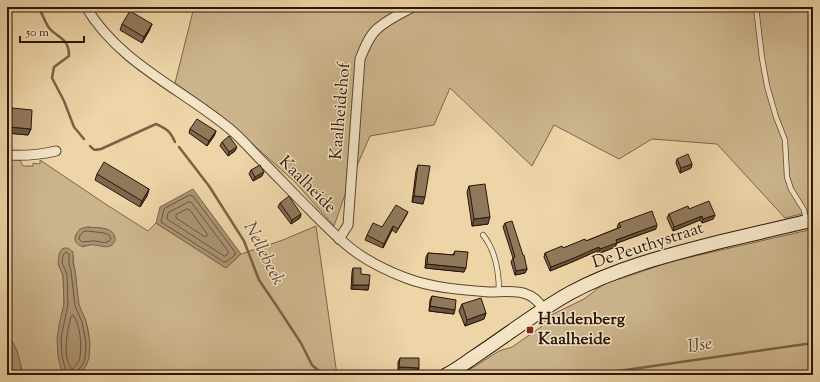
<svg xmlns="http://www.w3.org/2000/svg" width="820" height="382" font-family="'Sorts Mill Goudy',serif">
<style>
.green{fill:#ccb58d;stroke:#7c664a;fill-rule:evenodd}
.water{fill:#ab9472;stroke:#786248}
.lines{fill:none;stroke-linecap:round;stroke-linejoin:round}
.shore{stroke:#6b553d;stroke-width:1}
.stream{stroke:#786248;stroke-width:2.5}
.lane-casing{stroke:#5c4630;stroke-width:6}
.street-casing{stroke:#5c4630;stroke-width:11}
.secondary-casing{stroke:#2b1608;stroke-width:15}
.lane{stroke:#f3e4c6;stroke-width:4.5}
.street{stroke:#f3e4c6;stroke-width:9}
.secondary{stroke:#f3e4c6;stroke-width:13}
.wall{fill:#7c684e;stroke:#2b1608}
.shaded-wall{fill:#655540;stroke:#2b1608}
.building{fill:#90795b;stroke:#2b1608}
.poi-dot{fill:#8f2418;stroke:#f3e4c6;stroke-width:1.5}
.labels{text-anchor:middle;dominant-baseline:central;stroke-width:3;stroke-linejoin:round;paint-order:stroke}
.street-label{font-size:17px;fill:#2b1608;stroke:#f3e4c6}
.poi-label{font-size:17px;font-weight:bold;fill:#2b1608;stroke:#f3e4c6;text-anchor:start}
.water-label{font-size:18px;font-style:italic;fill:#5e4832;stroke:#f3e4c6}
</style>
<rect width="100%" height="100%" fill="#edd5a8"/>
<filter id="stains"><feTurbulence type="fractalNoise" baseFrequency=".005" numOctaves="4"/><feColorMatrix values="0 0 0 0 .2 0 0 0 0 .09 0 0 0 0 .02 0 0 0 .5 -.17"/></filter>
<radialGradient id="worn" r=".72"><stop offset=".6" stop-color="#630" stop-opacity="0"/><stop offset="1" stop-color="#630" stop-opacity=".3"/></radialGradient>
<g class="green">
<path d="M 194,7 L 813,7 L 813,211 L 785,218 L 717,144 L 652,139 L 619,159 L 554,125 L 532,166 L 450,88 L 434,125 L 370,136 L 348,186 L 334,226 L 295,182 L 219,114 L 175,83 Z"/>
<path d="M 7,158 L 20,160 L 23,166 L 33,166 L 33,163 L 40,164 L 40,160 L 107,205 L 148,231 L 156,223 L 226,268 L 241,254 L 283,240 L 316,226 L 337,375 L 79,375 C 93,362 91,336 85,319 C 83,314 80,310 79,305 C 76,294 77,282 75,271 C 74,265 73,261 73,255 L 58,264 L 63,275 L 64,304 L 62,314 L 62,373 L 65,375 L 22,375 L 21,365 L 9,337 L 7,336 ZM 87,227 L 105,229 L 112,232 L 98,245 L 93,244 L 82,247 Z"/>
<path d="M 813,229 L 813,375 L 461,375 L 499,351 L 512,347 L 541,327 L 547,317 L 584,299 L 605,283 L 626,277 L 669,262 Z"/>
</g>
<g class="water">
<path d="M 193,189 L 241,254 L 226,268 L 156,223 L 160,207 Z"/>
<path d="M 87,227 C 96,228 112,226 115,237 C 116,240 114,243 112,245 C 106,249 100,245 94,245 C 90,244 87,246 84,246 C 79,247 74,242 75,237 C 76,234 78,231 80,229 Z"/>
<path d="M 65,248 L 68,248 L 73,252 L 73,263 L 75,270 L 79,305 L 86,321 L 88,331 L 90,343 L 89,358 L 86,366 L 79,375 L 64,375 L 62,373 L 58,357 L 57,339 L 59,325 L 64,304 L 63,275 L 58,264 L 59,254 L 62,249 Z"/>
<path d="M 7,336 C 18,345 20,361 22,375 L 7,375 Z"/>
</g>
<g class="lines">
<g class="shore">
<path d="M 190,195 L 193,196 L 235,252 L 235,255 L 226,262 L 224,262 L 161,222 L 164,209 Z"/>
<path d="M 189,202 L 191,202 L 228,251 L 228,253 L 226,256 L 224,256 L 167,219 L 168,213 Z"/>
<path d="M 187,209 L 190,210 L 207,234 L 207,236 L 205,237 L 176,218 L 176,215 Z"/>
<path d="M 88,231 L 104,233 L 109,235 L 111,239 C 106,246 99,240 92,241 C 89,241 85,242 82,242 L 79,239 L 79,237 L 83,232 Z"/>
<path d="M 73,315 C 80,324 82,344 80,356 C 80,361 76,366 72,369 C 62,359 67,330 71,317 Z"/>
<path d="M 67,375 L 62,356 L 61,338 L 68,304 L 67,274 L 62,263 L 63,255 L 66,252 L 69,254 L 69,264 L 71,271 L 75,306 L 82,322 L 86,343 L 85,358 L 83,364 L 77,372 L 77,375"/>
</g>
<g class="stream">
<path d="M 38,7 C 42,13 45,22 49,28 C 59,39 69,38 69,56 L 54,67 L 52,78 L 64,101 L 74,127 L 84,139"/>
<path d="M 90,146 C 94,151 96,150 101,149 L 156,124 C 167,129 170,131 175,142"/>
<path d="M 179,147 L 209,186 L 244,241 L 259,280 L 276,305 L 301,343 L 312,365 L 319,371 L 321,375"/>
<path d="M 591,375 L 813,343"/>
</g>
<g class="lane-casing">
<g id="lane">
<path d="M 756,7 L 762,58 L 767,86 L 776,117 L 785,140 L 787,177 L 791,189 L 804,210 L 806,221"/>
<path d="M 483,235 C 496,251 499,271 499,292"/>
</g>
</g>
<g class="street-casing">
<g id="street">
<path d="M 86,7 C 119,63 182,89 230,129 C 241,138 250,149 260,159 C 277,176 294,194 311,211 C 327,227 342,243 360,255 C 375,265 390,272 406,278 C 432,288 462,290 490,292 C 501,292 515,290 526,294 C 534,296 539,303 544,309"/>
<path d="M 7,155 C 24,156 39,155 56,151"/>
<path d="M 339,239 L 348,225 L 360,59 C 364,49 369,36 377,29 C 387,20 401,13 413,7"/>
</g>
</g>
<g class="secondary-casing">
<path id="secondary" d="M 446,375 C 456,370 465,363 474,357 C 506,336 536,312 570,293 C 616,268 668,255 719,242 C 750,235 782,227 813,220"/>
</g>
<use href="#lane" class="lane"/>
<use href="#street" class="street"/>
<use href="#secondary" class="secondary"/>
</g>
<g class="wall">
<path d="M 122,24 L 152,24 L 149,31 L 142,43 L 120,30 Z"/>
<path d="M 12,108 L 31,129 L 28,135 L 7,133 L 9,115 Z"/>
<path d="M 190,129 L 216,131 L 214,136 L 207,146 L 189,133 Z"/>
<path d="M 222,142 L 235,151 L 228,156 L 220,146 Z"/>
<path d="M 677,159 L 692,164 L 691,168 L 680,173 L 676,163 Z"/>
<path d="M 418,165 L 423,204 L 412,202 L 416,171 Z"/>
<path d="M 251,170 L 262,176 L 253,181 L 249,174 Z"/>
<path d="M 97,174 L 149,189 L 147,196 L 140,207 L 95,180 Z"/>
<path d="M 469,186 L 488,224 L 472,226 L 467,192 Z"/>
<path d="M 280,203 L 301,214 L 300,218 L 291,224 L 278,207 Z"/>
<path d="M 689,209 L 715,215 L 713,219 L 702,223 L 700,220 L 673,231 L 667,218 L 669,214 Z"/>
<path d="M 408,212 L 406,216 L 396,233 L 392,230 L 383,248 L 365,240 L 367,235 L 382,227 Z"/>
<path d="M 505,223 L 527,269 L 525,273 L 515,275 L 511,262 L 513,258 L 503,227 Z"/>
<path d="M 619,223 L 656,229 L 617,243 L 615,247 L 598,254 L 597,251 L 572,262 L 550,271 L 544,257 L 545,253 L 563,248 L 586,241 L 618,228 L 617,227 Z"/>
<path d="M 455,251 L 464,272 L 425,268 L 426,257 L 428,253 L 453,255 Z"/>
<path d="M 353,268 L 361,274 L 369,285 L 368,290 L 351,289 L 352,272 Z"/>
<path d="M 432,296 L 454,314 L 429,311 L 430,300 Z"/>
<path d="M 462,304 L 486,313 L 484,319 L 465,326 L 459,311 Z"/>
<path d="M 400,358 L 419,368 L 417,372 L 398,372 L 398,362 Z"/>
</g>
<g class="shaded-wall">
<path d="M 152,24 L 149,31 L 142,43 L 144,37 Z"/>
<path d="M 10,127 L 31,129 L 28,135 L 7,133 Z"/>
<path d="M 216,131 L 214,136 L 207,146 L 209,141 Z"/>
<path d="M 237,147 L 235,151 L 228,156 L 229,152 Z"/>
<path d="M 692,164 L 691,168 L 680,173 L 681,168 Z"/>
<path d="M 264,172 L 262,176 L 253,181 L 255,177 Z"/>
<path d="M 149,189 L 147,196 L 140,207 L 142,201 Z"/>
<path d="M 414,196 L 425,197 L 423,204 L 412,202 Z"/>
<path d="M 301,214 L 300,218 L 291,224 L 292,220 Z"/>
<path d="M 715,215 L 713,219 L 702,223 L 703,219 Z"/>
<path d="M 702,216 L 700,220 L 673,231 L 674,227 Z"/>
<path d="M 490,217 L 488,224 L 472,226 L 474,219 Z"/>
<path d="M 657,225 L 656,229 L 617,243 L 615,247 L 598,254 L 600,249 L 616,240 Z"/>
<path d="M 393,226 L 392,230 L 383,248 L 384,244 Z"/>
<path d="M 599,247 L 597,251 L 572,262 L 550,271 L 551,267 Z"/>
<path d="M 427,264 L 466,268 L 464,272 L 425,268 Z"/>
<path d="M 527,269 L 525,273 L 515,275 L 516,271 Z"/>
<path d="M 353,285 L 369,285 L 368,290 L 351,289 Z"/>
<path d="M 430,306 L 455,310 L 454,314 L 429,311 Z"/>
<path d="M 486,313 L 484,319 L 465,326 L 467,320 Z"/>
<path d="M 399,367 L 419,368 L 417,372 L 398,372 Z"/>
</g>
<g class="building">
<path d="M 130,11 L 152,24 L 144,37 L 122,24 Z"/>
<path d="M 12,108 L 32,110 L 31,129 L 10,127 Z"/>
<path d="M 197,119 L 216,131 L 209,141 L 190,129 Z"/>
<path d="M 229,136 L 237,147 L 229,152 L 222,142 Z"/>
<path d="M 688,154 L 692,164 L 681,168 L 677,159 Z"/>
<path d="M 104,162 L 149,189 L 142,201 L 97,174 Z"/>
<path d="M 260,165 L 264,172 L 255,177 L 251,170 Z"/>
<path d="M 418,165 L 430,166 L 425,197 L 414,196 Z"/>
<path d="M 485,184 L 490,217 L 474,219 L 469,186 Z"/>
<path d="M 289,196 L 301,214 L 292,220 L 280,203 Z"/>
<path d="M 709,201 L 715,215 L 703,219 L 702,216 L 674,227 L 669,214 L 688,206 L 689,209 Z"/>
<path d="M 396,205 L 408,212 L 398,229 L 393,226 L 384,244 L 367,235 L 373,223 L 382,227 Z"/>
<path d="M 652,211 L 657,225 L 616,240 L 617,243 L 600,249 L 599,247 L 574,258 L 551,267 L 545,253 L 562,246 L 563,248 L 585,239 L 586,241 L 621,227 L 619,223 Z"/>
<path d="M 512,221 L 523,255 L 524,255 L 527,269 L 516,271 L 513,258 L 515,257 L 505,223 Z"/>
<path d="M 455,251 L 468,252 L 466,268 L 427,264 L 428,253 L 454,255 Z"/>
<path d="M 353,268 L 361,268 L 361,274 L 370,275 L 369,285 L 353,285 Z"/>
<path d="M 432,296 L 456,300 L 455,310 L 430,306 Z"/>
<path d="M 481,298 L 486,313 L 467,320 L 462,304 Z"/>
<path d="M 400,358 L 419,358 L 419,368 L 399,367 Z"/>
</g>
<rect class="poi-dot" x="526" y="326" width="8" height="8" rx="2"/>
<g class="labels">
<g class="street-label">
<text transform="translate(341 111) rotate(-85)">Kaalheidehof</text>
<text transform="translate(307 185) rotate(45)">Kaalheide</text>
<text transform="translate(648 246) rotate(-18)">De Peuthystraat</text>
</g>
<g class="poi-label">
<text x="538" y="320">Huldenberg<tspan x="538" dy="20">Kaalheide</tspan></text>
</g>
<g class="water-label">
<text transform="translate(263 254) rotate(63)">Nellebeek</text>
<text transform="translate(700 346) rotate(-8)">IJse</text>
</g>
</g>
<rect width="820" height="382" fill="none" stroke="#edd5a8" stroke-width="24"/>
<rect x="8" y="8" width="804" height="366" fill="none" stroke="#2b1608" stroke-width="2"/>
<rect x="12" y="12" width="796" height="358" fill="none" stroke="#2b1608"/>
<path d="M20 36v6h64v-6" fill="none" stroke="#2b1608" stroke-width="2"/>
<text x="26" y="36" font-size="12" fill="#2b1608" stroke="#f3e4c6" stroke-width="3" paint-order="stroke">50 m</text>
<rect width="100%" height="100%" filter="url(#stains)"/>
<rect width="100%" height="100%" fill="url(#worn)"/>
</svg>
